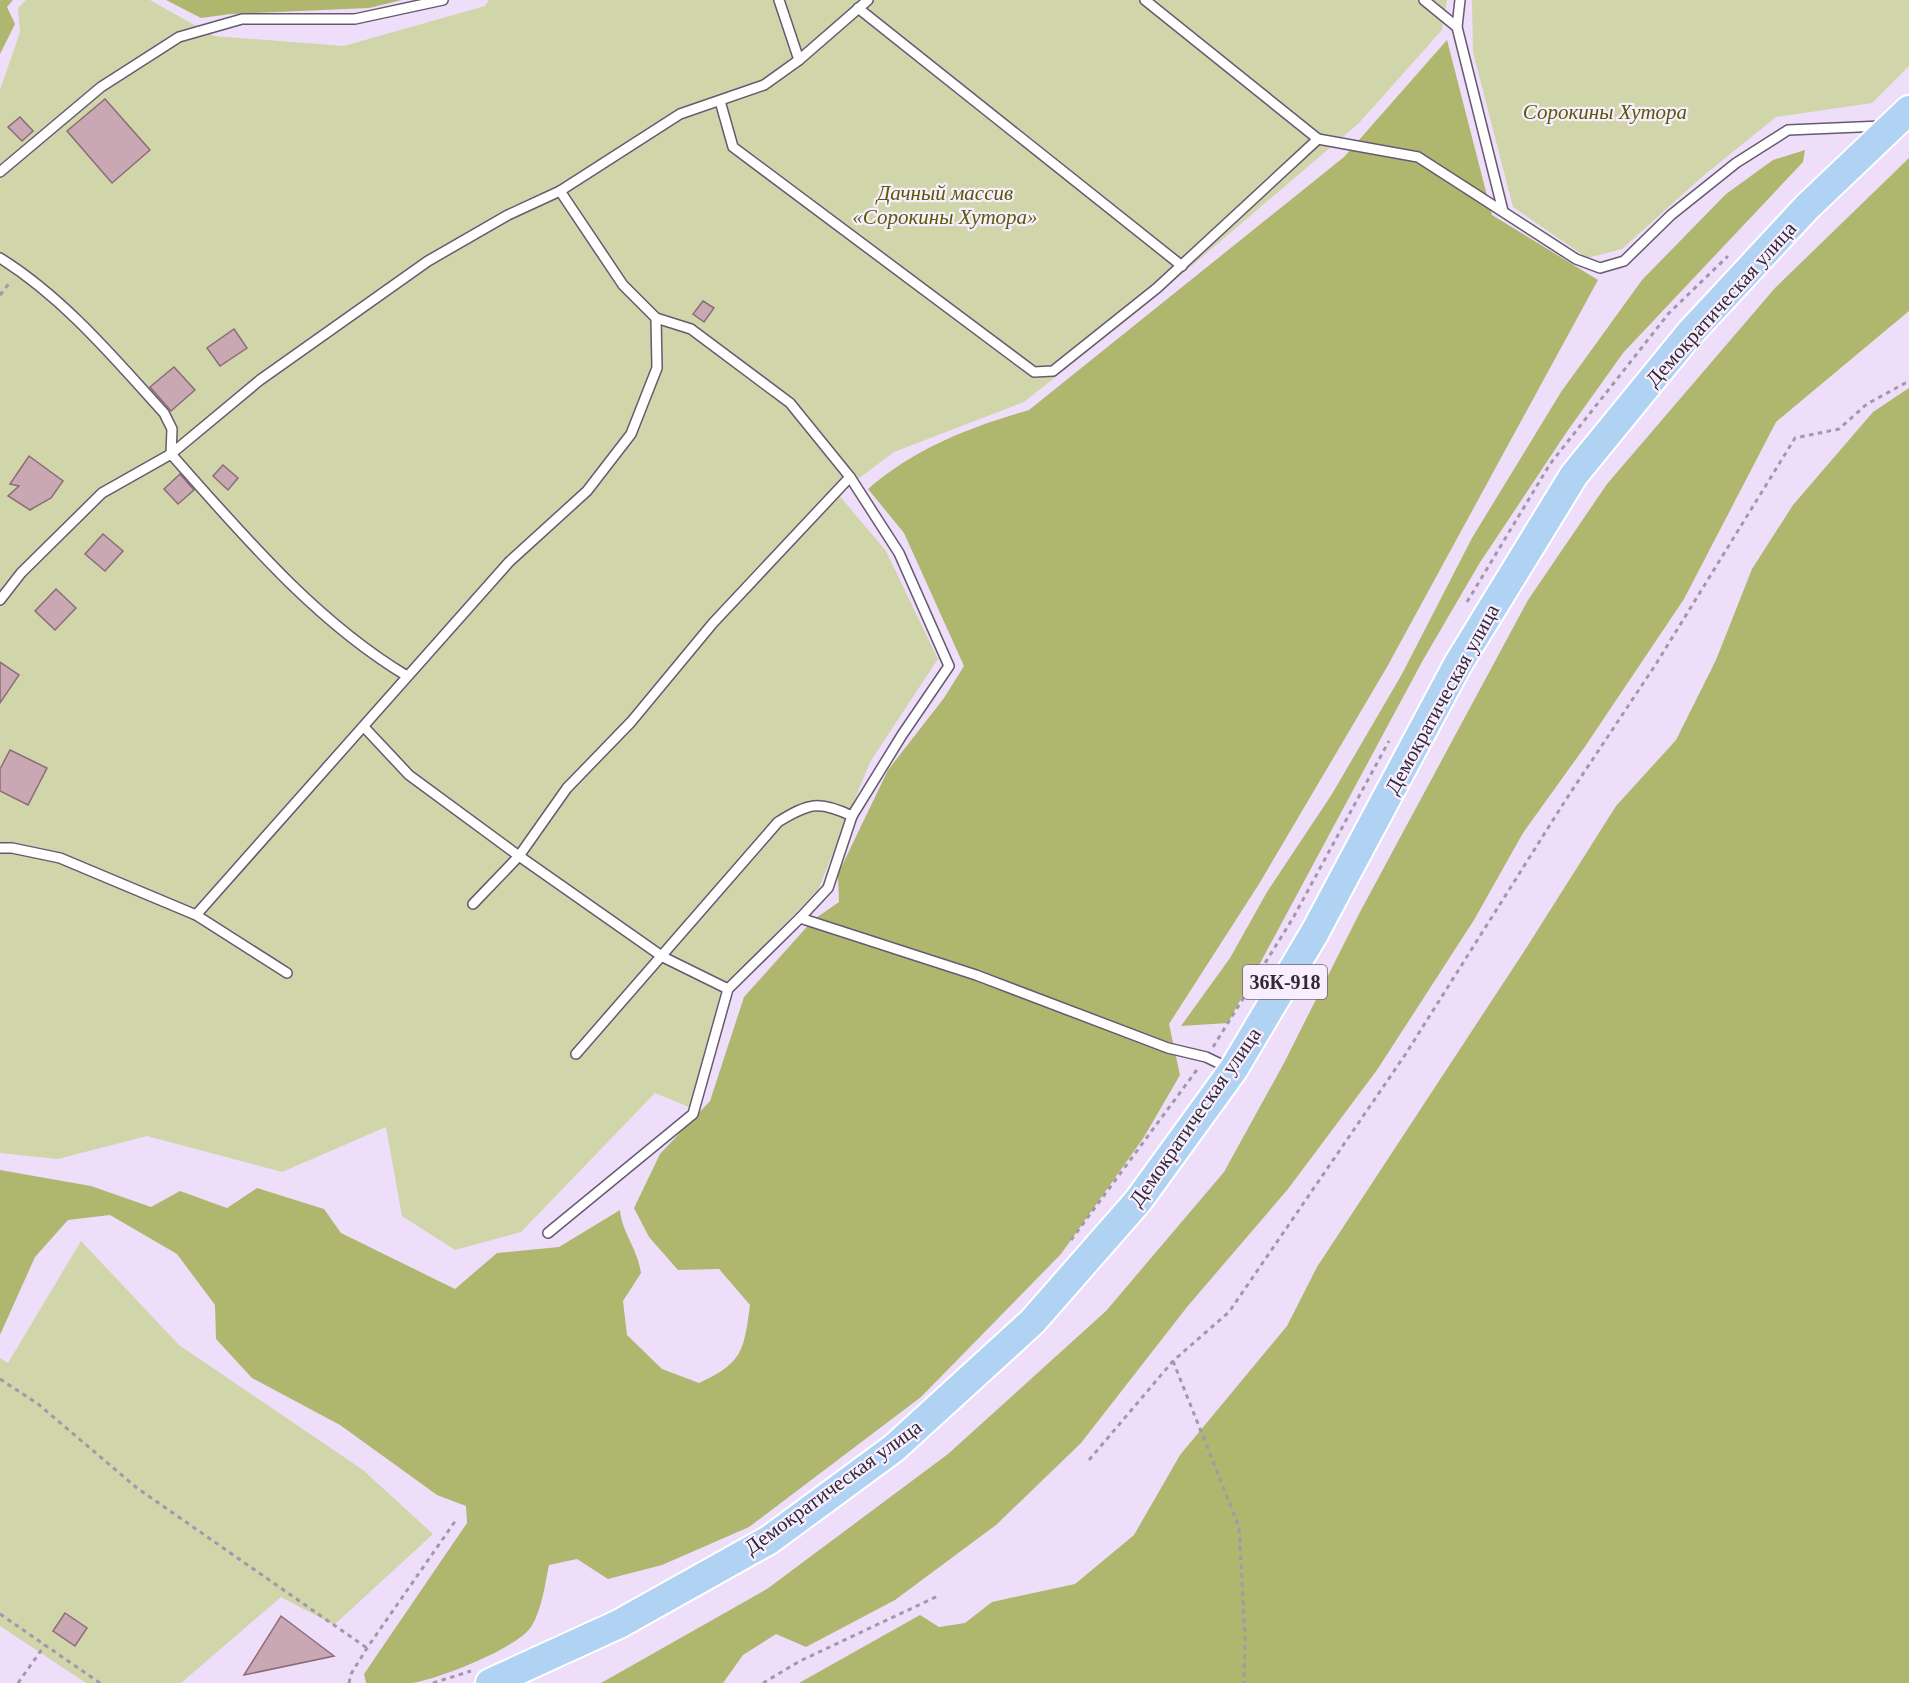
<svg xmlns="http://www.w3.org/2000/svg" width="1909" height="1683" font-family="'Times New Roman',serif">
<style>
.green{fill:#d0d5aa}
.forest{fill:#afb76e}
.building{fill:#c9a8b4;stroke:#8b6c78;stroke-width:1.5}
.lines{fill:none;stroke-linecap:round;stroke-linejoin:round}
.service-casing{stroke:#685971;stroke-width:12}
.primary-casing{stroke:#fff;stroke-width:32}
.path{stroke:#a497ac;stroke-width:3;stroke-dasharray:4.5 4.5;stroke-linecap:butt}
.service{stroke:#fff;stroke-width:9}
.primary{stroke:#b0d3f4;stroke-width:28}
.labels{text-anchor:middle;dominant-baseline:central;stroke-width:4.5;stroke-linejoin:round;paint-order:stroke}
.shield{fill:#f8eeff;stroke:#6c6571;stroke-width:1.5}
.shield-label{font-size:20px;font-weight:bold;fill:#302a34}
.park-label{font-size:21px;font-style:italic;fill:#565b03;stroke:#f8eeff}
.street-label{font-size:21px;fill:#302a34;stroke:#f8eeff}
</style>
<rect width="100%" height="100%" fill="#efdef9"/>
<g class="green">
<path d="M 26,0 L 150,0 L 214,36 L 344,46 L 485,6 L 489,0 L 1447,0 L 1442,30 L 1359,123 L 1141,309 L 1024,402 L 894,452 L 838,494 L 886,551 L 938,659 L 870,762 L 818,890 L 722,988 L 689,1107 L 655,1093 L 521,1232 L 455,1250 L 402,1216 L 386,1127 L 282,1172 L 147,1136 L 58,1159 L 0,1153 L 0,90 L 20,32 L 18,8 Z"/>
<path d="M 1472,0 L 1909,0 L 1909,66 L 1872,103 L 1776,117 L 1703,176 L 1622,249 L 1587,258 L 1513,207 L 1473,52 Z"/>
<path d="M 81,1241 L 179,1345 L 363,1470 L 433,1534 L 334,1625 L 281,1597 L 181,1683 L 86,1683 L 0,1626 L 0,1358 L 8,1363 Z"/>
</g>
<g class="forest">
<path d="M 0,0 L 13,0 L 7,7 L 15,24 L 0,54 Z"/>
<path d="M 166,0 L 402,0 L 369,8 L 231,14 L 201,18 Z"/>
<path d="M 1447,40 L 1492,215 L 1598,280 L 1387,667 L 1259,884 L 1169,1024 L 1180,1075 L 1144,1137 L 1061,1254 L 921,1397 L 749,1527 L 662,1565 L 608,1579 L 577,1559 L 549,1565 C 545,1584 542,1610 531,1627 C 517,1648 439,1679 412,1683 C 398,1683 381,1683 366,1683 L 364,1674 L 467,1523 L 466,1506 L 437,1495 L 340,1425 L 252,1378 L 216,1339 L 215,1305 L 177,1254 L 110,1215 L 68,1220 L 35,1257 L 0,1335 L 0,1170 L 91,1186 L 151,1207 L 180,1191 L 227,1208 L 257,1188 L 324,1209 L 341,1233 L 455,1289 L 497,1253 L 559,1247 L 620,1210 C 622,1233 637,1247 641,1273 L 623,1301 L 627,1335 L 662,1369 L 699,1383 C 743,1363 744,1350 750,1305 L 719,1269 L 678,1270 L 649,1237 L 634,1208 L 660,1154 L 710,1101 L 744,997 L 813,920 L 839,902 L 838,874 L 888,770 L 944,698 L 964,666 L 904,533 L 868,489 C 915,448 970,427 1029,410 L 1344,157 Z"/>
<path d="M 1805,150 L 1803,162 L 1623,353 L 1566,433 L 1479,564 L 1423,660 L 1228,1023 L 1181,1026 L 1230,958 L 1267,892 L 1332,794 L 1402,674 L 1472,538 L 1561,392 L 1642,280 L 1726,194 L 1773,160 Z"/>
<path d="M 1909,158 L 1909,311 L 1776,422 L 1684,599 L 1584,748 L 1523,833 L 1474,920 L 1377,1070 L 1288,1189 L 1187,1307 L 1081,1443 L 996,1525 L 895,1600 L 806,1647 L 776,1634 L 743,1655 L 723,1683 L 601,1683 L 767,1589 L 948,1454 L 1106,1311 L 1224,1172 L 1284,1063 L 1360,912 L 1528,600 L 1607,484 L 1775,288 Z"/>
<path d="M 1909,388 L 1909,1683 L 799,1683 L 920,1615 L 939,1627 L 965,1623 L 992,1602 L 1075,1584 L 1134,1535 L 1180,1455 L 1287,1326 L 1317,1267 L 1523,953 L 1616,806 L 1676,740 L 1716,660 L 1752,569 L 1793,505 L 1873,412 Z"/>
</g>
<g class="building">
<path d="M 105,99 L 150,150 L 112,183 L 67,131 Z"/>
<path d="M 20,117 L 33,131 L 22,141 L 8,127 Z"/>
<path d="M 703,301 L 714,308 L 704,322 L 693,314 Z"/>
<path d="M 234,329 L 247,348 L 220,366 L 207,348 Z"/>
<path d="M 174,367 L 195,390 L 171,411 L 150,387 Z"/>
<path d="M 29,456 L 63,481 L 51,498 L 30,510 L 8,496 L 19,486 L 10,484 Z"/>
<path d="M 223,465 L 238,478 L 228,490 L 213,476 Z"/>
<path d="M 180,474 L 194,490 L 178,504 L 164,489 Z"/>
<path d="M 103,534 L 123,551 L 105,571 L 85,554 Z"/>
<path d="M 56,589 L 76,608 L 55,630 L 35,611 Z"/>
<path d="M 0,662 L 19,675 L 0,703 Z"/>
<path d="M 10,750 L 47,768 L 28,805 L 0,791 L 0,769 Z"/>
<path d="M 65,1613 L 87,1628 L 75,1646 L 53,1631 Z"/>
<path d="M 281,1616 L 334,1656 L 244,1675 Z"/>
</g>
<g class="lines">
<g class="service-casing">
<g id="service">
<path d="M 779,0 L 799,60"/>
<path d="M 1145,0 L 1318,139"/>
<path d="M 1424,0 L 1457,27"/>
<path d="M 1460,0 L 1457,27 L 1503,211"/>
<path d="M 858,8 L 1182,266"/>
<path d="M 720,101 L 733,147 L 1034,372 L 1053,371 L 1157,288 L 1318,139 L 1418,157 L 1576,259 L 1600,268 L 1624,261 L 1671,215 L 1736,163 L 1788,130 L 1882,126"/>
<path d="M 0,172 L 101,87 L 179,37 L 242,19 L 355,19 L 443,0"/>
<path d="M 0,258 C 64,298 114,358 164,413 L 172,429 L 171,454 C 242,534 315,621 407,676"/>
<path d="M 0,600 L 21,573 L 102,493 L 171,454 L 260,380 L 428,261 L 508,215 L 560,191 L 680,114 L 764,85 L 799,60 L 868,0"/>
<path d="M 364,727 L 409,775 L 519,856 L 663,957 L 728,989"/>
<path d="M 852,816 L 828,888 L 800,918 L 976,975 L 1168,1048 L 1206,1057 L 1231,1069"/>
<path d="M 0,848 L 12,848 L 60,858 L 196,915 L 287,973"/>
<path d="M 473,904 L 519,856 L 567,788 L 631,722 L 713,623 L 850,477 L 790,403 L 691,329 L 656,318"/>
<path d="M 196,915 L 509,562 L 587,491 L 631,434 L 657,368 L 656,318 L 623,285 L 560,191"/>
<path d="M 576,1054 L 778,822 C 809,803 819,800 852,816 L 902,735 L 949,666 L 899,553 L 850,477"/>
<path d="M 548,1233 L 693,1114 L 728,989 L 800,918"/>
</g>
</g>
<g class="primary-casing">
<path id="primary" d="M 490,1683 L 619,1624 L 769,1540 L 894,1448 L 1032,1322 L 1138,1201 L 1233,1070 L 1315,932 L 1458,664 L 1574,475 L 1690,333 L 1807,207 L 1909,110"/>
</g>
<g class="path">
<path d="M 0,295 L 11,281"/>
<path d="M 1467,602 L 1550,464 L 1669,313 L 1728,256"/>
<path d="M 1213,1047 L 1293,918 L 1389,741"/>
<path d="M 1071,1240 L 1199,1067"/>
<path d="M 1173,1361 L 1239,1527 L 1245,1636 L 1244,1683"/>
<path d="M 0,1379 L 38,1404 L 137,1488 L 367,1648"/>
<path d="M 1089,1460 L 1173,1361 L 1229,1312 L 1405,1055 L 1565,801 L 1656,664 L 1795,438 L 1839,429 L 1867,404 L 1909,381"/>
<path d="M 0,1614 L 100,1683"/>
<path d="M 18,1683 L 45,1645"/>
<path d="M 349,1683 L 351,1674 L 367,1648 L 456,1520"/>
<path d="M 433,1683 L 471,1671"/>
<path d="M 763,1683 L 800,1661 L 940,1595"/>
</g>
<use href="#service" class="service"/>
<use href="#primary" class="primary"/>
</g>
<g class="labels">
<rect class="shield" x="1243" y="965" width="84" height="34" rx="4.5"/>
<g class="shield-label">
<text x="1285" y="982">36К-918</text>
</g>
<g class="park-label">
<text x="1605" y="112">Сорокины Хутора</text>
<text x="945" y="193">Дачный массив<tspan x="945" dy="24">«Сорокины Хутора»</tspan></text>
</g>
<g class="street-label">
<text transform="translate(1721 304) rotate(-48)">Демократическая улица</text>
<text transform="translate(1442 699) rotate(-61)">Демократическая улица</text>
<text transform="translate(1195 1117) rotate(-55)">Демократическая улица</text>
<text transform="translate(833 1487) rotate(-36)">Демократическая улица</text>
</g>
</g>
</svg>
